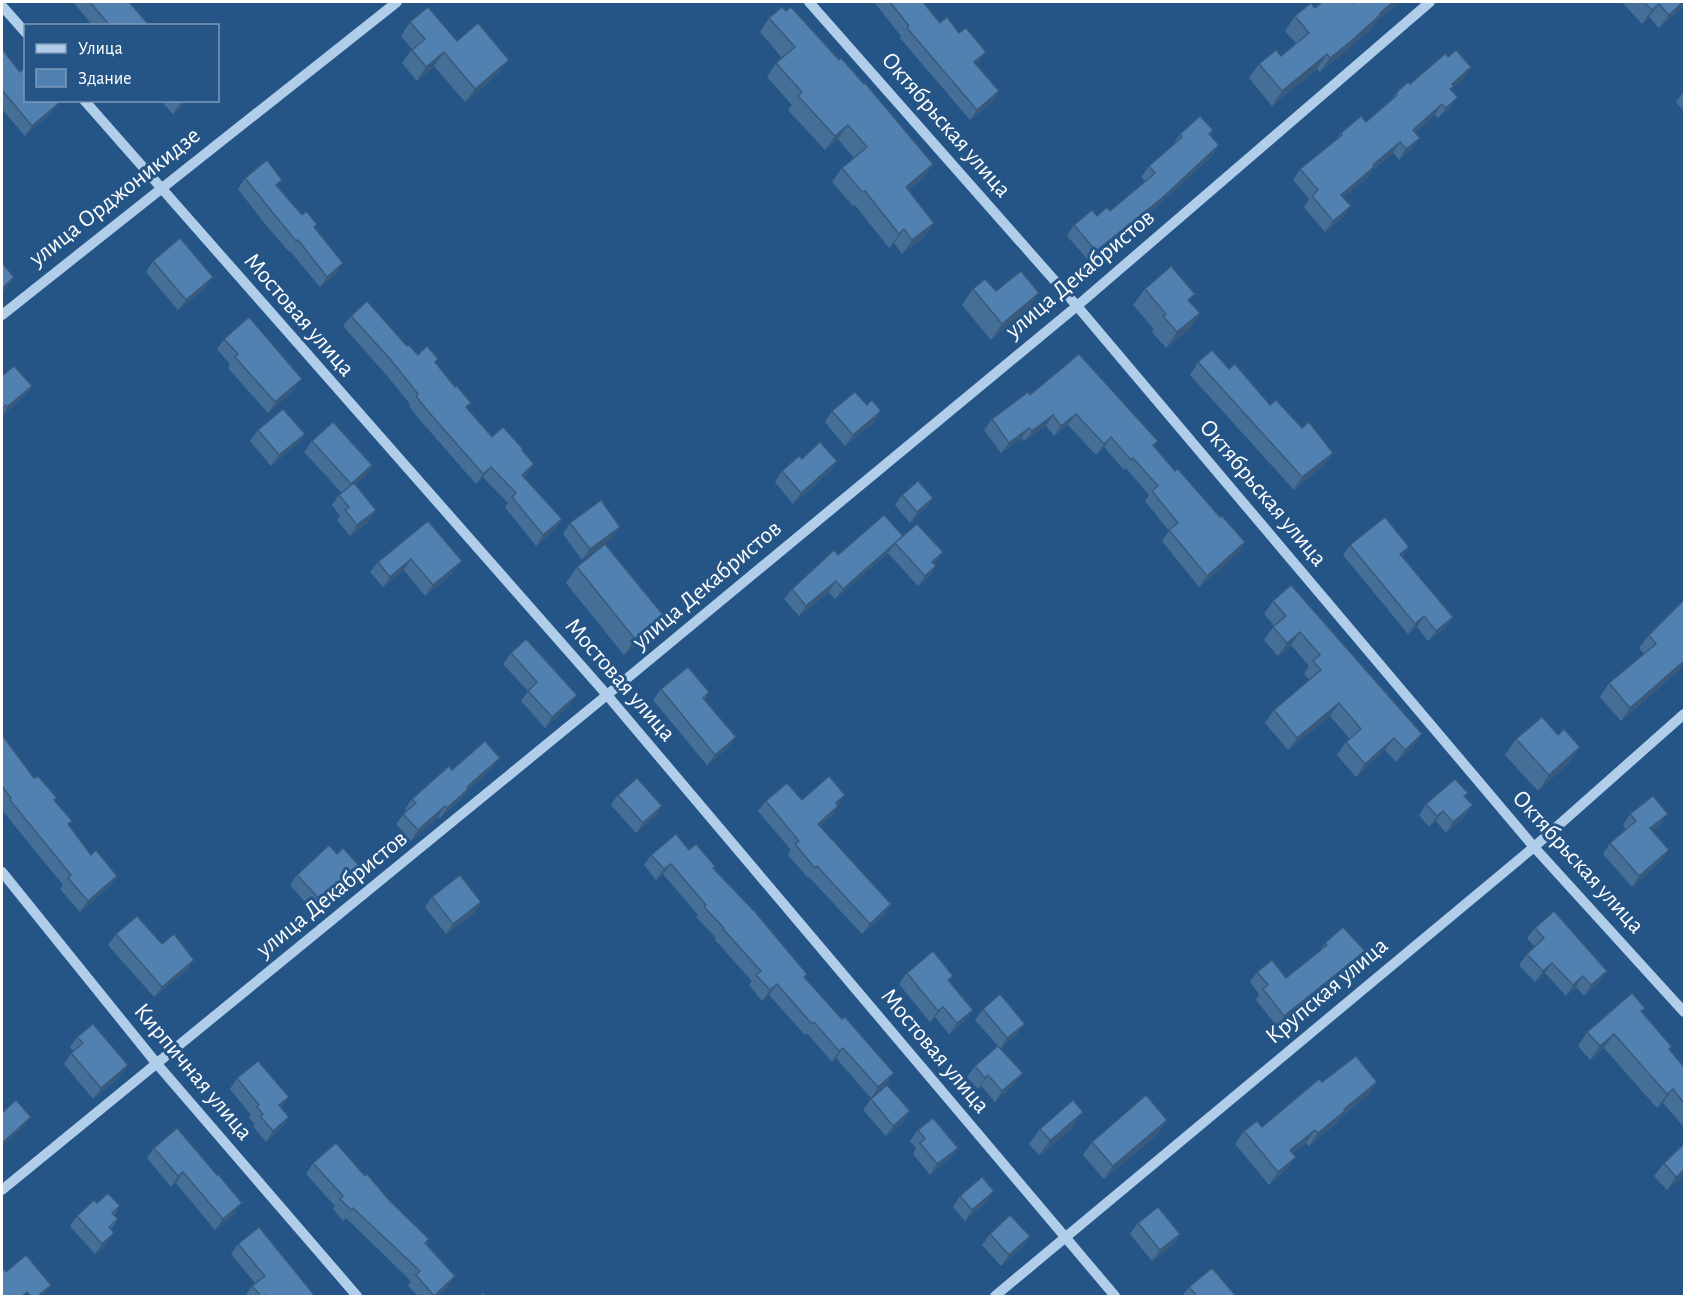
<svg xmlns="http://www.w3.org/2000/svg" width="1686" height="1298" font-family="'Alegreya Sans',sans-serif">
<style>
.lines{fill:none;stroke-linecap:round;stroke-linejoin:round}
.minor{stroke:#b0cde9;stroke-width:10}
.wall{fill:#466f98}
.shaded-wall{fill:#395a7c}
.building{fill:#5181b1;stroke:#395a7c;stroke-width:1.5}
.labels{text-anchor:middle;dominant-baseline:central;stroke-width:6;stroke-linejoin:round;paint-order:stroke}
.street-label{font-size:24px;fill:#fff;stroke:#255587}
</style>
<rect width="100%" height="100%" fill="#255587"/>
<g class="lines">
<g class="minor">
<path d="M 809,2 L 1077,306 L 1534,847 L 1684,1012"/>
<path d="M 2,6 L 26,33"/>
<path d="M 84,100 L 607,695 L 1115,1296"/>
<path d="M 2,315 L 397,2"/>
<path d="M 2,872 L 157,1064 L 357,1296"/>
<path d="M 2,1190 L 607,695 L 1077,306 L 1430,2"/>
<path d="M 995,1296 L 1534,847 L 1684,714"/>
</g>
</g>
<g class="wall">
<path d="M 73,2 L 129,2 L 150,26 L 93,26 Z"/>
<path d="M 874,2 L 923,2 L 940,23 L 959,33 L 986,52 L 976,64 L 999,91 L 992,102 L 970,120 L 900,38 L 901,36 Z"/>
<path d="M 1355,2 L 1399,2 L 1375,22 L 1371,29 L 1340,56 L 1320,72 L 1317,69 L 1272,106 L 1249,78 L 1259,64 L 1281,56 L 1296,43 L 1285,31 L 1295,16 L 1315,8 L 1353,3 Z"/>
<path d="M 1622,2 L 1684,2 L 1684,6 L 1659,28 L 1649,17 L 1642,24 Z"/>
<path d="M 786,11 L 839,60 L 933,164 L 923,178 L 908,190 L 934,223 L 924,237 L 902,254 L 894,243 L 889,248 L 855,205 L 853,206 L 832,182 L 842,168 L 854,158 L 838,139 L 825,150 L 788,110 L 792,105 L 767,77 L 776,63 L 782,58 L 760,32 L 769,18 Z"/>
<path d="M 410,22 L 457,41 L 499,73 L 465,102 L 434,66 L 417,81 L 402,63 L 412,49 L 401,36 Z"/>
<path d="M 2,49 L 51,113 L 25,136 L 2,109 Z"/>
<path d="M 1464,78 L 1451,89 L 1450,108 L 1438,118 L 1435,115 L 1415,132 L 1412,149 L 1399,160 L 1393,153 L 1373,170 L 1367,178 L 1343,197 L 1351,206 L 1343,217 L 1325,232 L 1304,207 L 1309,199 L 1293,180 L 1300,169 L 1335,141 L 1341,133 L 1366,122 L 1390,101 L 1396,93 L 1410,84 Z"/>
<path d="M 1684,91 L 1684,112 L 1676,102 Z"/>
<path d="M 160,100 L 187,100 L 173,114 Z"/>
<path d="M 1213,130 L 1210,135 L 1219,145 L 1212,156 L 1155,208 L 1089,261 L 1067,236 L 1074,225 L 1110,211 L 1145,181 L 1141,177 L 1149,166 L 1172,146 L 1180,134 Z"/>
<path d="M 245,178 L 278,186 L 302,215 L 317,224 L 315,227 L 336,274 L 320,287 L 290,251 L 289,252 L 265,224 L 238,189 Z"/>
<path d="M 153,261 L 205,288 L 178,310 L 146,272 Z"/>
<path d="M 973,289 L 996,291 L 1028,309 L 991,340 L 962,305 Z"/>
<path d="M 1145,289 L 1190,302 L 1200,313 L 1189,329 L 1166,348 L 1152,332 L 1154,329 L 1133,305 Z"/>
<path d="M 351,316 L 407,346 L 418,355 L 436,363 L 467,408 L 492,437 L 522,450 L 527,474 L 524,477 L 562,519 L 554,530 L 536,546 L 505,507 L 508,503 L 483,477 L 476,484 L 420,420 L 409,406 L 410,404 L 383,371 L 343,326 Z"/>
<path d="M 224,339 L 294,390 L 268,413 L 228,368 L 230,364 L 217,349 Z"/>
<path d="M 1198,362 L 1229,369 L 1270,405 L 1302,428 L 1333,453 L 1324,465 L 1294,490 L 1190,375 Z"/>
<path d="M 2,376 L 32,386 L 24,396 L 2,416 Z"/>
<path d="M 1030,395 L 1154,447 L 1175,471 L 1245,542 L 1238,553 L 1199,587 L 1162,541 L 1169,531 L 1145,501 L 1149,495 L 1126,468 L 1124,470 L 1104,447 L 1096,455 L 1068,425 L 1054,436 L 1046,426 L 1024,441 L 1022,438 L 1001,453 L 984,430 L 992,419 Z"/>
<path d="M 867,405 L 874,422 L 845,446 L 825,422 L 832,411 Z"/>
<path d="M 258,430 L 305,434 L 297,444 L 271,466 L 250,441 Z"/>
<path d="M 312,441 L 372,465 L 365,476 L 356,484 L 376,510 L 369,521 L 350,536 L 337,520 L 340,516 L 332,505 L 339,495 L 342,493 L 304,452 Z"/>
<path d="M 802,459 L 837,461 L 829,472 L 793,504 L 775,482 L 782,471 Z"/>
<path d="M 902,495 L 933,498 L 925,509 L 910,523 L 895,505 Z"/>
<path d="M 428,521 L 454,572 L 425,596 L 404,570 L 383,587 L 370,572 L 378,562 Z"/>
<path d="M 570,523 L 620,527 L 613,537 L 582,560 L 563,534 Z"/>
<path d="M 903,536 L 936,566 L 929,577 L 918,586 L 888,553 L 835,599 L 829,592 L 799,616 L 784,599 L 792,589 L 838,555 Z"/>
<path d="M 1350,545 L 1402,557 L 1453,617 L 1445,627 L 1428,641 L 1417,627 L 1408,634 L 1343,555 Z"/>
<path d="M 577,567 L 664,616 L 653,632 L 624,655 L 566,583 Z"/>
<path d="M 1273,601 L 1413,747 L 1396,762 L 1385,750 L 1356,777 L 1337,755 L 1346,742 L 1350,739 L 1330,716 L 1288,750 L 1265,723 L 1274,710 L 1310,680 L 1304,674 L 1309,666 L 1291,645 L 1278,656 L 1264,640 L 1274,626 L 1264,614 Z"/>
<path d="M 1649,635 L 1684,666 L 1621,721 L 1600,697 L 1609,683 L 1644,654 L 1639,648 Z"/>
<path d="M 511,653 L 569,706 L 545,728 L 521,701 L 528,691 L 503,664 Z"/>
<path d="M 661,689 L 709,692 L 705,699 L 728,748 L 707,765 L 653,700 Z"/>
<path d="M 2,735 L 34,778 L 55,801 L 69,825 L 91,855 L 117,876 L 110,886 L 80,912 L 60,889 L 63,885 L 2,810 L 3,809 L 2,806 Z"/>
<path d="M 1558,735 L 1580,747 L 1569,763 L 1538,791 L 1505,755 L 1516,739 Z"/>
<path d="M 492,768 L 467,791 L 461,799 L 440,818 L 438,817 L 411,841 L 396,824 L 406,811 L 405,809 L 412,799 L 452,770 Z"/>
<path d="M 1468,793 L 1465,796 L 1465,816 L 1446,833 L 1436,821 L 1429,827 L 1419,815 L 1426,804 Z"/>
<path d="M 618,795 L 662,806 L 655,816 L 636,833 L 611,805 Z"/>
<path d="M 845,795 L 831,816 L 820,826 L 891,904 L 884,915 L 862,934 L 809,877 L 808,878 L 788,855 L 791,850 L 758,811 L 766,801 L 802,800 Z"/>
<path d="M 1630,814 L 1660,825 L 1652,831 L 1661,861 L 1632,887 L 1603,854 L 1610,843 L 1626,830 L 1623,825 Z"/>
<path d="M 689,850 L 715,866 L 714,868 L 807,974 L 805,978 L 887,1083 L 871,1098 L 836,1058 L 832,1062 L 807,1033 L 805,1035 L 769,995 L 762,1001 L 749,985 L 752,981 L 715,940 L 716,938 L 696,917 L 698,915 L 663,874 L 656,880 L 644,865 L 651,855 Z"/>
<path d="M 297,875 L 357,881 L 319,918 L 290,885 Z"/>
<path d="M 432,897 L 481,902 L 474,913 L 446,934 L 425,907 Z"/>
<path d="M 1535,928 L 1607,971 L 1600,981 L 1584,996 L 1576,987 L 1566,996 L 1545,973 L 1535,982 L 1519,965 L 1527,954 L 1535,947 L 1527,938 Z"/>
<path d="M 116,934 L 162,944 L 187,970 L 154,997 L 108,945 Z"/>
<path d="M 1325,943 L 1365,951 L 1358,962 L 1277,1026 L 1256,1000 L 1259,994 L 1250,982 L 1257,972 L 1286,978 L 1319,952 Z"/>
<path d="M 907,973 L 953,976 L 949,981 L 965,1021 L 949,1034 L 935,1017 L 930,1022 L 899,984 Z"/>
<path d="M 983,1009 L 1017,1034 L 1001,1048 L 1015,1084 L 995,1102 L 981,1086 L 978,1089 L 967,1077 L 975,1066 L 998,1046 L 975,1020 Z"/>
<path d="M 1642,1012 L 1672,1047 L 1670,1050 L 1684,1067 L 1684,1127 L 1663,1103 L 1657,1108 L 1604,1048 L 1590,1060 L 1578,1046 L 1587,1032 Z"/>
<path d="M 77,1037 L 120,1076 L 93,1099 L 64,1064 L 73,1051 L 70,1047 Z"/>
<path d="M 237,1078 L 289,1097 L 281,1107 L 289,1117 L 282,1127 L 266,1142 L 253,1126 L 255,1124 L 249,1118 L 251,1115 L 230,1089 Z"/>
<path d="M 1322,1082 L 1377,1082 L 1368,1095 L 1340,1118 L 1337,1123 L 1309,1146 L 1306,1143 L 1293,1153 L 1296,1157 L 1287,1169 L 1269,1185 L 1235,1144 L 1244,1131 L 1262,1127 Z"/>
<path d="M 871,1099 L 903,1122 L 886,1136 L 863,1110 Z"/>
<path d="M 1072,1128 L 1041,1155 L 1039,1155 L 1029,1144 L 1040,1129 Z"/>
<path d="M 918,1130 L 958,1148 L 950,1158 L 930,1175 L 913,1154 L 916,1148 L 910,1141 Z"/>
<path d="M 1158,1134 L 1104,1179 L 1083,1155 L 1092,1142 Z"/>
<path d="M 1684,1144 L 1684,1175 L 1667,1190 L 1654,1176 L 1664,1163 Z"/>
<path d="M 154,1148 L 235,1213 L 215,1230 L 176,1183 L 171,1187 L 147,1158 Z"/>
<path d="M 313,1163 L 365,1176 L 429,1239 L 426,1244 L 448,1287 L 437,1296 L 418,1296 L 408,1286 L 411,1281 L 346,1218 L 343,1221 L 333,1209 L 335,1206 L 306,1174 Z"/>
<path d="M 960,1196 L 987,1201 L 965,1221 L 953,1207 Z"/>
<path d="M 97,1203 L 120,1206 L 114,1215 L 118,1219 L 111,1229 L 107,1244 L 95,1254 L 70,1226 L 77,1216 Z"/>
<path d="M 1138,1223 L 1180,1234 L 1173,1245 L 1152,1261 L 1130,1234 Z"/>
<path d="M 990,1234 L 1030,1236 L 1022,1247 L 1001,1266 L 982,1245 Z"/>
<path d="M 238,1244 L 315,1296 L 245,1296 L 252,1286 L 255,1283 L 231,1254 Z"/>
<path d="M 1189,1287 L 1236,1296 L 1182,1296 Z"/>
</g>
<g class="shaded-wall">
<path d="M 1393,2 L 1399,2 L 1375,22 L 1371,29 L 1340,56 L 1320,72 L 1330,58 Z"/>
<path d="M 1683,2 L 1684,2 L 1684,6 L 1659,28 L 1669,15 Z"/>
<path d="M 1659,4 L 1649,17 L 1642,24 L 1652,10 Z"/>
<path d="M 444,52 L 434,66 L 417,81 L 426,67 Z"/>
<path d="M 986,52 L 978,63 L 967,72 L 974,62 Z"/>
<path d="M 1327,54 L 1317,69 L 1272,106 L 1282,91 Z"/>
<path d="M 509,60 L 499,73 L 465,102 L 475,89 Z"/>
<path d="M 1471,67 L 1464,78 L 1453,87 L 1446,97 L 1452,84 Z"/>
<path d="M 999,91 L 992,102 L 970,120 L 977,110 Z"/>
<path d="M 1458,97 L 1450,108 L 1438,118 L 1446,108 Z"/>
<path d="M 183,100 L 187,100 L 173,114 L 180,103 Z"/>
<path d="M 59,103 L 51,113 L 25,136 L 32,126 Z"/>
<path d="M 1442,104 L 1435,115 L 1405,141 L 1413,130 Z"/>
<path d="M 848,125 L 838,139 L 825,150 L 835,136 Z"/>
<path d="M 1420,138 L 1412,149 L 1399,160 L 1406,149 Z"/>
<path d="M 1400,142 L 1393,153 L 1373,170 L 1367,178 L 1333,205 L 1341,195 L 1373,165 Z"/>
<path d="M 1219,145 L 1212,156 L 1155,208 L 1089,261 L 1096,251 Z"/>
<path d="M 933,164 L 923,178 L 896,201 L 906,187 Z"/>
<path d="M 1351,206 L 1343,217 L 1325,232 L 1333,221 Z"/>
<path d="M 934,223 L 924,237 L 902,254 L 912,240 Z"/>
<path d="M 904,229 L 894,243 L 889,248 L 899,234 Z"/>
<path d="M 343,263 L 336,274 L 320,287 L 327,277 Z"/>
<path d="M 14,277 L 7,288 L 2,293 L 2,289 Z"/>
<path d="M 213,277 L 205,288 L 178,310 L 186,300 Z"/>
<path d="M 1039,293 L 1028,309 L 991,340 L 1002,324 Z"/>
<path d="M 1200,313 L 1189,329 L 1166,348 L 1177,332 Z"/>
<path d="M 302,379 L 294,390 L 268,413 L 275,402 Z"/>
<path d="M 32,386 L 24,396 L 2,416 L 7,407 Z"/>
<path d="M 881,411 L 874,422 L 845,446 L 853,435 Z"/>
<path d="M 1076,414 L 1068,425 L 1054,436 L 1061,426 Z"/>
<path d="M 1053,415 L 1046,426 L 1024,441 L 1032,431 Z"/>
<path d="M 1029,428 L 1022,438 L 1001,453 L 1009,443 Z"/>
<path d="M 305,434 L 297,444 L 271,466 L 279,455 Z"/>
<path d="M 1111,437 L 1104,447 L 1096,455 L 1104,444 Z"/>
<path d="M 1333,453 L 1324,465 L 1294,490 L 1302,477 Z"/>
<path d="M 837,461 L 829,472 L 793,504 L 801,493 Z"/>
<path d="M 534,464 L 527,474 L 515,486 L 522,475 Z"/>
<path d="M 372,465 L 365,476 L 344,495 L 351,484 Z"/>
<path d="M 491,467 L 483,477 L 476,484 L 483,474 Z"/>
<path d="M 933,498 L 925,509 L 910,523 L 917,512 Z"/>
<path d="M 376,510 L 369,521 L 350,536 L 357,525 Z"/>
<path d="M 562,519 L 554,530 L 536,546 L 543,535 Z"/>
<path d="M 620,527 L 613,537 L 582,560 L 590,549 Z"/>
<path d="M 1245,542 L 1238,553 L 1199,587 L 1207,576 Z"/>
<path d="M 895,543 L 888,553 L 835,599 L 843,589 Z"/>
<path d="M 1409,547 L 1402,557 L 1400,554 Z"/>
<path d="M 943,552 L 935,563 L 925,573 L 932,562 Z"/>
<path d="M 411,559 L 404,570 L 383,587 L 390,577 Z"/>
<path d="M 462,561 L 454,572 L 425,596 L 433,585 Z"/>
<path d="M 936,566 L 929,577 L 918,586 L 925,576 Z"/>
<path d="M 836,581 L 829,592 L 799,616 L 806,606 Z"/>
<path d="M 664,616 L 653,632 L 624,655 L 635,639 Z"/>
<path d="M 1424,616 L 1417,627 L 1408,634 L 1415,624 Z"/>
<path d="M 1453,617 L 1445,627 L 1428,641 L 1436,631 Z"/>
<path d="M 1300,632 L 1291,645 L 1278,656 L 1287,643 Z"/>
<path d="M 1684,661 L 1684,666 L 1621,721 L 1630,708 Z"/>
<path d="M 577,695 L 569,706 L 545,728 L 552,717 Z"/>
<path d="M 1339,703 L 1330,716 L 1288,750 L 1297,738 Z"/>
<path d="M 1422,734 L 1413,747 L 1396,762 L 1405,750 Z"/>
<path d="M 736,737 L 728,748 L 707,765 L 715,755 Z"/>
<path d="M 1394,738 L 1385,750 L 1356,777 L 1365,764 Z"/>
<path d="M 1580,747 L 1569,763 L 1538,791 L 1549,775 Z"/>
<path d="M 500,758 L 492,768 L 467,791 L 461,799 L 440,818 L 447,808 L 467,787 Z"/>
<path d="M 845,795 L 838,806 L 836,803 Z"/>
<path d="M 1473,805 L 1465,816 L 1446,833 L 1453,822 Z"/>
<path d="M 445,806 L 438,817 L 411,841 L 418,830 Z"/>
<path d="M 662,806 L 655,816 L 636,833 L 643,823 Z"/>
<path d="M 838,806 L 831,816 L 810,835 L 818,824 Z"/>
<path d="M 1443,811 L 1436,821 L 1429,827 L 1437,816 Z"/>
<path d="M 1668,814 L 1660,825 L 1642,839 L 1650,828 Z"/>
<path d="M 1669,850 L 1661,861 L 1632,887 L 1639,876 Z"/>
<path d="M 671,864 L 663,874 L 656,880 L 664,869 Z"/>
<path d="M 364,871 L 357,881 L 319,918 L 327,907 Z"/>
<path d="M 117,876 L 110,886 L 80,912 L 88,901 Z"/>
<path d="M 481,902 L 474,913 L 446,934 L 453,924 Z"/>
<path d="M 891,904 L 884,915 L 862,934 L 870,924 Z"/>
<path d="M 1365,951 L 1358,962 L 1277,1026 L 1284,1016 Z"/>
<path d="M 194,960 L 187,970 L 154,997 L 162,987 Z"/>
<path d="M 1552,963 L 1545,973 L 1535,982 L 1543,971 Z"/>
<path d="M 1607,971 L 1600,981 L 1584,996 L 1591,985 Z"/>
<path d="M 1583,976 L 1576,987 L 1566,996 L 1573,985 Z"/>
<path d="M 777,984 L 769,995 L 762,1001 L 770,990 Z"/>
<path d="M 943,1007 L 935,1017 L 930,1022 L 938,1011 Z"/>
<path d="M 973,1010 L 965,1021 L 949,1034 L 957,1023 Z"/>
<path d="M 1025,1024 L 1017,1034 L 1000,1049 L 1007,1038 Z"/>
<path d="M 1614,1034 L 1604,1048 L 1590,1060 L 1600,1046 Z"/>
<path d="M 843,1048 L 836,1058 L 832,1062 L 839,1051 Z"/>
<path d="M 128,1065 L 120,1076 L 93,1099 L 101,1088 Z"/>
<path d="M 894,1073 L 887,1083 L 871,1098 L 878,1087 Z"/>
<path d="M 1023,1073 L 1015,1084 L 995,1102 L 1002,1091 Z"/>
<path d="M 988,1075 L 981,1086 L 978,1089 L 985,1078 Z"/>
<path d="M 1377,1082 L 1368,1095 L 1340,1118 L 1337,1123 L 1309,1146 L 1318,1133 L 1344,1109 Z"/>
<path d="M 1673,1089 L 1663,1103 L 1657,1108 L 1667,1094 Z"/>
<path d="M 289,1097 L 281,1108 L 279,1105 Z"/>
<path d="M 910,1111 L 903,1122 L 886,1136 L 893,1126 Z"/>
<path d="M 1083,1112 L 1072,1128 L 1041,1155 L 1039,1155 L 1050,1140 Z"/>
<path d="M 31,1117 L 23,1127 L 2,1147 L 2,1143 Z"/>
<path d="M 289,1117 L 282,1127 L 266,1142 L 273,1131 Z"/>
<path d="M 1167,1120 L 1158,1134 L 1104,1179 L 1113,1166 Z"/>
<path d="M 1315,1130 L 1306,1143 L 1281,1163 L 1290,1150 Z"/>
<path d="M 958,1148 L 950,1158 L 930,1175 L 937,1164 Z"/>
<path d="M 1296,1157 L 1287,1169 L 1269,1185 L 1278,1172 Z"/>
<path d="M 1684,1170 L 1684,1175 L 1667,1190 L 1676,1177 Z"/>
<path d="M 183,1172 L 176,1183 L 171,1187 L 178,1176 Z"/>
<path d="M 994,1191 L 987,1201 L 965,1221 L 972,1210 Z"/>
<path d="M 242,1203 L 235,1213 L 215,1230 L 223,1219 Z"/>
<path d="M 114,1233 L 107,1244 L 95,1254 L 102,1244 Z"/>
<path d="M 1180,1234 L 1173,1245 L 1152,1261 L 1160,1250 Z"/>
<path d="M 1030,1236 L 1022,1247 L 1001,1266 L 1009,1255 Z"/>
<path d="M 455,1276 L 448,1287 L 437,1296 L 433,1296 Z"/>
<path d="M 51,1285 L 43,1296 L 38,1296 Z"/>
</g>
<g class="building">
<path d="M 90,2 L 129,2 L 150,26 L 110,26 Z"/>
<path d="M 890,2 L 923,2 L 940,23 L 947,17 L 959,33 L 966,28 L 986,52 L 974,62 L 999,91 L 977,110 L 907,28 L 909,26 Z"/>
<path d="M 1322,2 L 1351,2 L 1353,3 L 1355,2 L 1393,2 L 1380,13 L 1381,14 L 1350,42 L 1330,58 L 1327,54 L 1282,91 L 1259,64 L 1276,50 L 1281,56 L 1309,33 L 1295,16 L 1311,3 L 1315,8 Z"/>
<path d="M 1644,2 L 1683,2 L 1669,15 L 1659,4 L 1652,10 Z"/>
<path d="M 428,7 L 457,41 L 478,23 L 509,60 L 475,89 L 444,52 L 426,67 L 412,50 L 425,39 L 410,22 Z"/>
<path d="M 782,7 L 786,11 L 791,7 L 839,60 L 841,58 L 864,84 L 865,83 L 933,164 L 906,187 L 934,223 L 912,240 L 904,229 L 899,234 L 865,191 L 862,192 L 842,168 L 867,147 L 848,125 L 835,136 L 798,96 L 802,92 L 776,63 L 795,47 L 769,18 Z"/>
<path d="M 2,49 L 20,72 L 26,67 L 26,100 L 57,100 L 59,103 L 32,126 L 2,90 Z"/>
<path d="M 1456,50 L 1471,67 L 1452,84 L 1454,86 L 1450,89 L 1458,97 L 1446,108 L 1442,104 L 1413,130 L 1420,138 L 1406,149 L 1400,142 L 1373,165 L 1374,167 L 1341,195 L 1351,206 L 1333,221 L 1312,196 L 1318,190 L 1300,169 L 1342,135 L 1341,133 L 1361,116 L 1366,122 L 1397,95 L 1396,93 L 1408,82 L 1410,84 L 1446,53 L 1448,57 Z"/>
<path d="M 1200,116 L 1213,130 L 1209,134 L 1219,145 L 1162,198 L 1096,251 L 1074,225 L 1092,210 L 1097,216 L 1107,207 L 1110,211 L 1147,180 L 1155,173 L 1149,166 L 1182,137 L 1180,134 Z"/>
<path d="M 267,160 L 282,180 L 276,185 L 302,215 L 306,211 L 317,224 L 314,227 L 343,263 L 327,277 L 298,240 L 296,241 L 273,213 L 245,178 Z"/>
<path d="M 180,238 L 213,277 L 186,300 L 153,261 Z"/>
<path d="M 2,263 L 14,277 L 2,289 Z"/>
<path d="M 1171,266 L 1195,294 L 1188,300 L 1200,313 L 1177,332 L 1163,316 L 1166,314 L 1145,289 Z"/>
<path d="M 1021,271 L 1039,293 L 1002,324 L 973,289 L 985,279 L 996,291 Z"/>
<path d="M 367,301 L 407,346 L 409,345 L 418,355 L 427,346 L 438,359 L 435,362 L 455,387 L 457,386 L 471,403 L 466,407 L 492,437 L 503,427 L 523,449 L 522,450 L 534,464 L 522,475 L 562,519 L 543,535 L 512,497 L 516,493 L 491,467 L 483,474 L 427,410 L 416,396 L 418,394 L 391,360 L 351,316 Z"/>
<path d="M 249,317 L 302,379 L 275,402 L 235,357 L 238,354 L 224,339 Z"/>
<path d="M 1212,350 L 1229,369 L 1235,364 L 1270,405 L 1276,400 L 1302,428 L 1309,422 L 1333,453 L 1302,477 L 1198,362 Z"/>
<path d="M 1079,354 L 1158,441 L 1153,445 L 1175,471 L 1178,469 L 1220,517 L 1222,516 L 1245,542 L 1207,576 L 1169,530 L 1178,523 L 1152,491 L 1158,486 L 1133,458 L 1131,460 L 1111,437 L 1104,444 L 1076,414 L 1061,426 L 1053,415 L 1032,431 L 1029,428 L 1009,443 L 992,419 L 1028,392 L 1030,395 Z"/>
<path d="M 14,366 L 32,386 L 7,407 L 6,405 L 2,409 L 2,376 Z"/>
<path d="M 855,392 L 867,405 L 872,400 L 881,411 L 853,435 L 832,411 Z"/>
<path d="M 283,409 L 305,434 L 279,455 L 258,430 Z"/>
<path d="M 333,422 L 372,465 L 351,484 L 312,441 Z"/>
<path d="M 820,442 L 837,461 L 801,493 L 782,471 L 799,456 L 802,459 Z"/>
<path d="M 918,481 L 933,498 L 917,512 L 902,495 Z"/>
<path d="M 354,483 L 376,510 L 357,525 L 345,510 L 349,507 L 339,495 Z"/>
<path d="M 601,500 L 620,527 L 590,549 L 570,523 Z"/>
<path d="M 884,515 L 903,536 L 843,589 L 836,581 L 806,606 L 792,589 L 834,550 L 838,555 Z"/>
<path d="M 1385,517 L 1409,547 L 1400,554 L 1453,617 L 1436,631 L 1424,616 L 1415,624 L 1350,545 Z"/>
<path d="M 428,521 L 462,561 L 433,585 L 411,559 L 390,577 L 378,562 Z"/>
<path d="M 917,524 L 943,552 L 932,562 L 936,566 L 925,576 L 895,543 Z"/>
<path d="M 605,544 L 664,616 L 635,639 L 577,567 Z"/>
<path d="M 1291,585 L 1422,734 L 1405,750 L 1394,738 L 1365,764 L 1346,742 L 1361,729 L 1339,703 L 1297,738 L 1274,710 L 1321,670 L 1313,661 L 1320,655 L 1300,632 L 1287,643 L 1273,627 L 1286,616 L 1273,601 Z"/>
<path d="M 1684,600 L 1684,661 L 1630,708 L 1609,683 L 1656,644 L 1649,635 Z"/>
<path d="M 526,639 L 577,695 L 552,717 L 528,691 L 537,682 L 511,653 Z"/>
<path d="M 688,667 L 709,692 L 703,698 L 736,737 L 715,755 L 661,689 Z"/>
<path d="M 1542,717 L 1558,735 L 1564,729 L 1580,747 L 1549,775 L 1516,739 Z"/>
<path d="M 2,735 L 34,778 L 38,776 L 57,798 L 54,800 L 72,821 L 68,824 L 91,855 L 96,850 L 117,876 L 88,901 L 68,878 L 71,875 L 10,800 L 11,798 L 2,786 Z"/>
<path d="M 485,741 L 500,758 L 467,787 L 468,789 L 447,808 L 445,806 L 418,830 L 403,814 L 416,803 L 412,799 L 449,766 L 452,770 Z"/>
<path d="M 829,776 L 845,795 L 836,803 L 838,806 L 818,824 L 891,904 L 870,924 L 817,866 L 815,868 L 795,844 L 799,841 L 766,801 L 787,783 L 802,800 Z"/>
<path d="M 637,778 L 662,806 L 643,823 L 618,795 Z"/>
<path d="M 1455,779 L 1468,793 L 1464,796 L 1473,805 L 1453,822 L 1443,811 L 1437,816 L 1426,804 Z"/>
<path d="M 1653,796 L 1668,814 L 1650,828 L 1669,850 L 1639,876 L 1610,843 L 1636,821 L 1630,814 Z"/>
<path d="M 676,834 L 689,850 L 696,844 L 715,866 L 713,868 L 756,913 L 807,974 L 804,977 L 842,1019 L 845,1017 L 894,1073 L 878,1087 L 843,1048 L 839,1051 L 814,1022 L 812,1024 L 777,984 L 770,990 L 756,975 L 761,971 L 723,929 L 724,928 L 704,907 L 706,905 L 671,864 L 664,869 L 651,855 Z"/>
<path d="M 329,845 L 337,854 L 343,848 L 364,871 L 327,907 L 297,875 Z"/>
<path d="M 460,875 L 481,902 L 453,924 L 432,897 Z"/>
<path d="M 1554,911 L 1607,971 L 1591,985 L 1583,976 L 1573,985 L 1552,963 L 1543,971 L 1527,954 L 1544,938 L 1535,928 Z"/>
<path d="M 137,916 L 162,944 L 174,934 L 194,960 L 162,987 L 116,934 Z"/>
<path d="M 1343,927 L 1365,951 L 1284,1016 L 1263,989 L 1268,985 L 1257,972 L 1272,960 L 1286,978 L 1327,945 L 1325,943 Z"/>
<path d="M 933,951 L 953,976 L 948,980 L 973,1010 L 957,1023 L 943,1007 L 938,1011 L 907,973 Z"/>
<path d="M 1632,993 L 1645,1008 L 1641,1011 L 1672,1047 L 1669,1049 L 1684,1067 L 1684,1103 L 1673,1089 L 1667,1094 L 1614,1034 L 1600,1046 L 1587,1032 Z"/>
<path d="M 1000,994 L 1025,1024 L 1007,1038 L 983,1009 Z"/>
<path d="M 93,1024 L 128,1065 L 101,1088 L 71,1053 L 83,1043 L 77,1037 Z"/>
<path d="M 998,1046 L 1023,1073 L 1002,1091 L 988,1075 L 985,1078 L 975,1066 Z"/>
<path d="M 1356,1056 L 1377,1082 L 1344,1109 L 1346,1110 L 1318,1133 L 1315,1130 L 1290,1150 L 1296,1157 L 1278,1172 L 1244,1131 L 1257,1121 L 1262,1127 L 1319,1079 L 1322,1082 Z"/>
<path d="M 258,1061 L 289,1097 L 279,1105 L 289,1117 L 273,1131 L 260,1116 L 263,1114 L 257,1107 L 259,1105 L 237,1078 Z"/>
<path d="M 887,1085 L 910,1111 L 893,1126 L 871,1099 Z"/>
<path d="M 1146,1095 L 1167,1120 L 1113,1166 L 1092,1142 Z"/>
<path d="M 16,1100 L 31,1117 L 2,1143 L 2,1113 Z"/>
<path d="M 1073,1100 L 1083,1112 L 1052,1139 L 1050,1140 L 1040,1129 Z"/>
<path d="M 933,1118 L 958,1148 L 937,1164 L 920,1143 L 925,1139 L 918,1130 Z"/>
<path d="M 177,1128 L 217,1175 L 218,1174 L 242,1203 L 223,1219 L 183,1172 L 178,1176 L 154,1148 Z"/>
<path d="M 336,1143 L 365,1176 L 367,1174 L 389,1200 L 429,1239 L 425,1243 L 455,1276 L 434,1296 L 416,1275 L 420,1271 L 353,1208 L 351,1210 L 340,1199 L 343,1196 L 313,1163 Z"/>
<path d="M 1684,1144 L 1684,1170 L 1676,1177 L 1664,1163 Z"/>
<path d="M 982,1177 L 994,1191 L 972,1210 L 960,1196 Z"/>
<path d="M 108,1193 L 120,1206 L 112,1213 L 118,1219 L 109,1227 L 114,1233 L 102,1244 L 77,1216 L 94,1200 L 97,1203 Z"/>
<path d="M 1158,1207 L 1180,1234 L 1160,1250 L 1138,1223 Z"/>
<path d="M 1010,1215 L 1030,1236 L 1009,1255 L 990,1234 Z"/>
<path d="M 259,1227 L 315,1296 L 267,1296 L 265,1295 L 263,1296 L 261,1296 L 252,1286 L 265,1276 L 238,1244 Z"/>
<path d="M 26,1255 L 51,1285 L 38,1296 L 31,1296 L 27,1292 L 22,1296 L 2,1296 L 2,1267 L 6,1272 Z"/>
<path d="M 1212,1268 L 1236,1296 L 1197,1296 L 1189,1287 Z"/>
<path d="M 483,1293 L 487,1296 L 479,1296 Z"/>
</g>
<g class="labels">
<g class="street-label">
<text transform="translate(946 125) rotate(49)">Октябрьская улица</text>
<text transform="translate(115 197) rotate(-38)">улица Орджоникидзе</text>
<text transform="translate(1080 274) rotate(-40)">улица Декабристов</text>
<text transform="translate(299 315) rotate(49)">Мостовая улица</text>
<text transform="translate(1263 493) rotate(50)">Октябрьская улица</text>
<text transform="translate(707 585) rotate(-40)">улица Декабристов</text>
<text transform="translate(620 680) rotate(49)">Мостовая улица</text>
<text transform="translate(1578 862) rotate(48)">Октябрьская улица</text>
<text transform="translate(332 894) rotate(-39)">улица Декабристов</text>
<text transform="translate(1327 991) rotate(-40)">Крупская улица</text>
<text transform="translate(935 1051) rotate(50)">Мостовая улица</text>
<text transform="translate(193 1072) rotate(50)">Кирпичная улица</text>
</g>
</g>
<rect width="1686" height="1298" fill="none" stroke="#ffffff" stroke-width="6"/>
<rect x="24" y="24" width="195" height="78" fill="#255587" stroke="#7c99b7" stroke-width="1.5"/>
<rect x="36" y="44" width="30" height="9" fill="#b0cde9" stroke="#7c99b7" stroke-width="1.5"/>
<text x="78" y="54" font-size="18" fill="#ffffff">Улица</text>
<rect x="36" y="69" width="30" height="18" fill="#5181b1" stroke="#7c99b7" stroke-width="1.5"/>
<text x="78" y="84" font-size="18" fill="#ffffff">Здание</text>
</svg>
